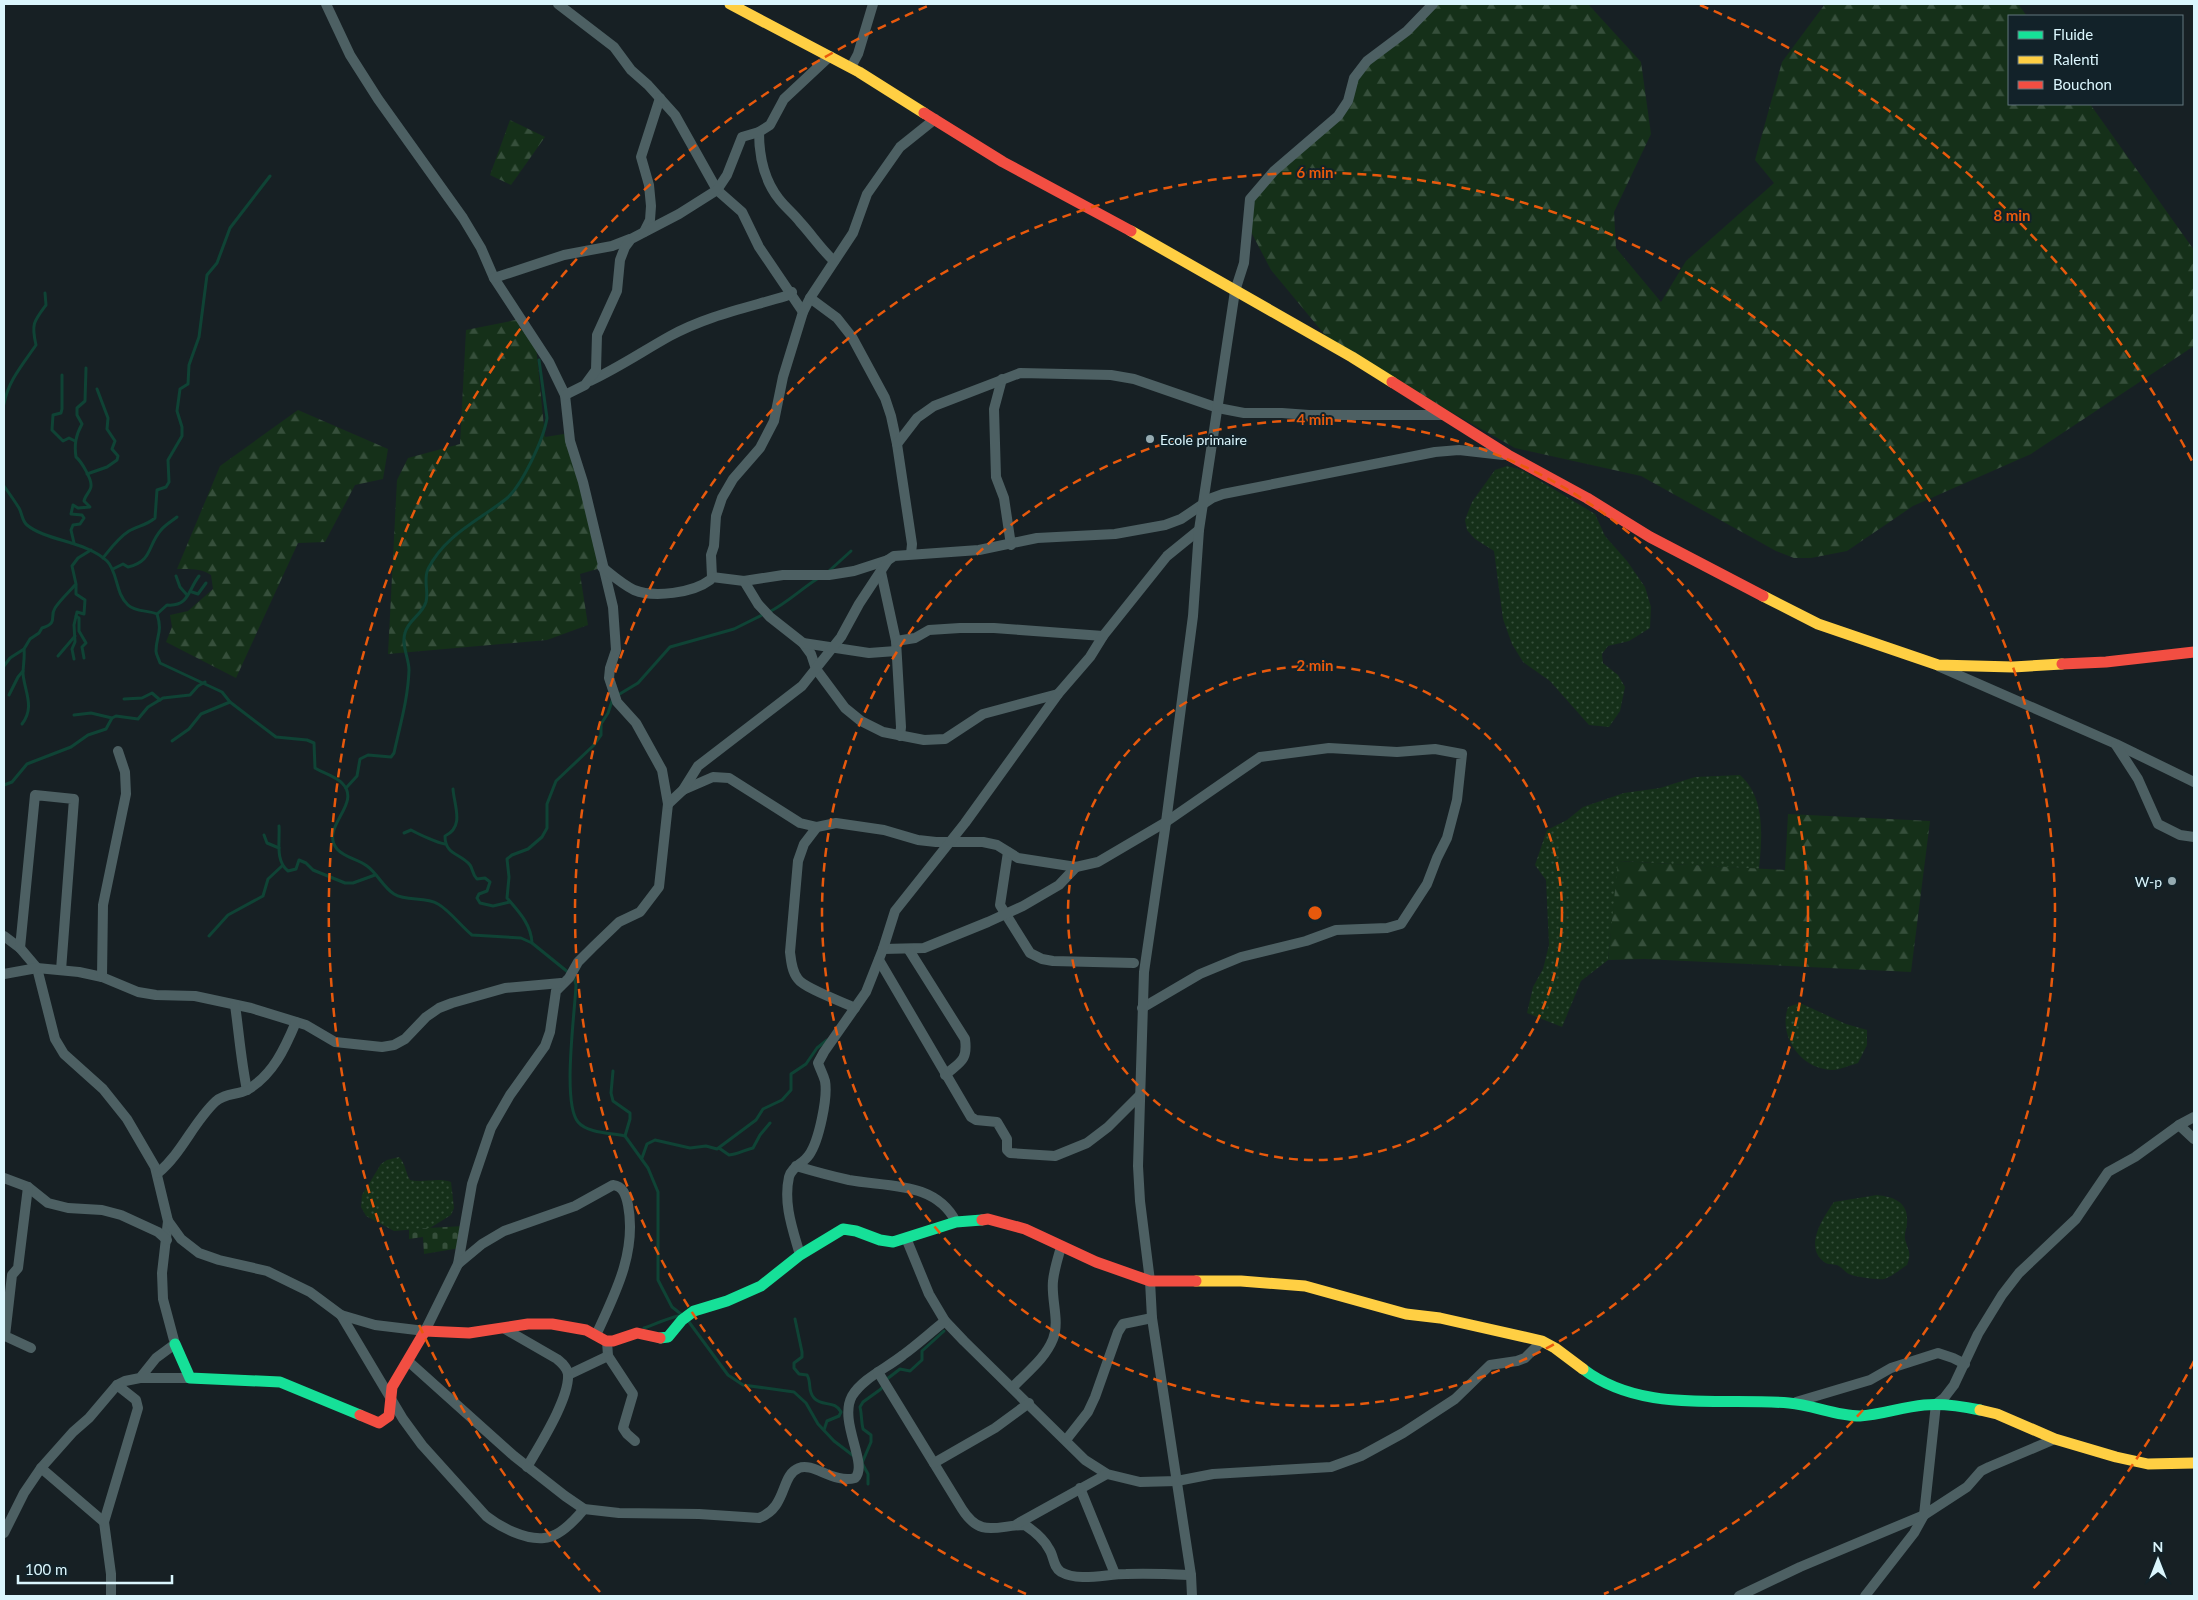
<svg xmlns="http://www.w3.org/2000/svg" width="2198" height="1600" font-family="Lato,sans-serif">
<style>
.grass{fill:url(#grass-dots)}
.forest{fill:url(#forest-firs)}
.cemetery{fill:url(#cemetery-stones)}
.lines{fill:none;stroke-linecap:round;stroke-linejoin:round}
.stream{stroke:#0f4335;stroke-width:3}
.street{stroke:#4d6063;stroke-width:10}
.fast{stroke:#16e098;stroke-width:11}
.slow{stroke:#ffcf43;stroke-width:11}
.jam{stroke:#f24e42;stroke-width:11}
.ring{fill:none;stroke:#e8590c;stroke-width:2.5;stroke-dasharray:9 6}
.poi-dot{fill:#96abb1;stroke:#122229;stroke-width:2}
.labels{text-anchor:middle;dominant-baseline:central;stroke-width:4;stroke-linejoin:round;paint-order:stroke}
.poi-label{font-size:14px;fill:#dbf6fd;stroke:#122229;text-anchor:start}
.centre{fill:#e8590c;stroke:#122229;stroke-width:2.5}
.ring-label{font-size:15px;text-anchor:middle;font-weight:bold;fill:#e8590c;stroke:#122229;stroke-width:4;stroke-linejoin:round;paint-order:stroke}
</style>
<defs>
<pattern id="grass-dots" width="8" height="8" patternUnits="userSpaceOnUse" patternTransform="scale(1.25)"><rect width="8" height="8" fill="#153019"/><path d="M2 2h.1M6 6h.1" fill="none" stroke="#364f3b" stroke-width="1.8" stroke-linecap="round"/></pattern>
<pattern id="forest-firs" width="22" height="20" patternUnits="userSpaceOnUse" patternTransform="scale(1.25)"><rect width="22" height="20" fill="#153019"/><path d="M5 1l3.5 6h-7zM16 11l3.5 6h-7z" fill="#364f3b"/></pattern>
<pattern id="cemetery-stones" width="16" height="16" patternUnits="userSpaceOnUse" patternTransform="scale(1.25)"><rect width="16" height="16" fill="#153019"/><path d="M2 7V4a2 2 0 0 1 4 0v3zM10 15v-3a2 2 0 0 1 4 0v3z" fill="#364f3b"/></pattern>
</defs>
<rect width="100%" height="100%" fill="#172024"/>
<g class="grass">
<path d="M 1507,466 L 1522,470 L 1595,514 L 1605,536 L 1627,561 L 1645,587 L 1651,607 L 1650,628 L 1629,641 L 1608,646 L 1602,654 L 1603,663 L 1618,675 L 1625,687 L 1620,711 L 1609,727 L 1589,725 L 1550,681 L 1523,662 L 1512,644 L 1503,619 L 1494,551 L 1475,539 L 1467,530 L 1465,520 L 1472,502 L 1495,470 Z"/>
<path d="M 1740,775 C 1766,798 1762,837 1759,869 L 1619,861 L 1608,960 L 1581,981 L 1562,1027 L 1527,1013 L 1533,987 L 1543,969 L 1549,945 L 1546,880 L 1535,865 L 1547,830 L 1567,820 L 1583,807 L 1624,793 L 1660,788 L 1695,777 Z"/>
<path d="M 1800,1003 L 1846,1024 L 1867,1030 L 1867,1045 L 1858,1063 C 1850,1065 1840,1070 1832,1070 C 1800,1069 1778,1036 1788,1007 Z"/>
<path d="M 399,1157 C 406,1164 405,1172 410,1180 C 424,1183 438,1177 451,1182 L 454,1208 L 451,1215 L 430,1228 L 394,1231 L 366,1216 L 361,1207 L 362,1195 L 381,1164 L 387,1160 Z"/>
<path d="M 1877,1195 C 1894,1197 1909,1202 1907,1223 C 1907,1228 1904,1234 1905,1239 C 1908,1251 1912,1252 1907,1265 C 1901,1269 1891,1277 1884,1279 C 1877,1280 1856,1277 1849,1274 C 1845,1272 1842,1267 1837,1265 C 1832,1264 1827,1265 1823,1261 C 1804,1246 1824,1216 1834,1202 Z"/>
</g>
<g class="forest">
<path d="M 1434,4 L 1588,4 L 1641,62 L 1651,134 L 1614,212 L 1616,248 L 1661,302 L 1686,261 L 1774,183 L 1755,160 L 1782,62 L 1825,4 L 2018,4 L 2027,16 L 2009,16 L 2009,104 L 2090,104 L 2194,250 L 2194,346 L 2031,454 L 1913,506 L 1847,551 L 1811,558 L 1794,558 L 1776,551 L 1641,476 L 1515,448 L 1335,347 L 1271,270 L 1249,228 L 1253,200 L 1276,171 L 1340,116 L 1357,79 L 1370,61 Z"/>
<path d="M 510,120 L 545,137 L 511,185 L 490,175 Z"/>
<path d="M 521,319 L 536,346 L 545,437 L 570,433 L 604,567 L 580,574 L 588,625 L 547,640 L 388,654 L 397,480 L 408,458 L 460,444 L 466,330 Z"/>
<path d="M 298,410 L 388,449 L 383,479 L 355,485 L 325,542 L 298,543 L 236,678 L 166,642 L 172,627 L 170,615 L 188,611 L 213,589 L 211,575 C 201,568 189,569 177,569 L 220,466 Z"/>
<path d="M 1788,814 L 1930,821 L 1911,972 L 1644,959 L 1608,960 L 1618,861 L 1785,870 Z"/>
</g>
<path class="cemetery" d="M 464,1226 L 460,1248 L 424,1254 L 423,1237 L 409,1239 L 409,1229 Z"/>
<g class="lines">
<g class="stream">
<path d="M 62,375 L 62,409 L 61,413 L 53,415 L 52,430 L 63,441 L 69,438 L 75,441"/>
<path d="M 4,404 C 8,381 23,364 36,345 C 31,324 34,321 46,305 L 45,293"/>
<path d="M 87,474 L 107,467 L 117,460 L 118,456 L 112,449 L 115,441 L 107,429 L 108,418 L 97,389"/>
<path d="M 4,486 C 9,493 14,500 19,508 C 22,513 22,521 27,525 C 46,541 86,541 107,561 C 118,572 115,593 128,605 C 135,612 148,610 157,614 C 163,632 156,636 156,651 C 156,655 159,659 160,663 L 222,692 L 230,702 L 276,737 L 307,740 L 314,743 L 315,768 C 323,773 335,776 342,783 C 363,804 319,827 337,849 C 345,858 358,859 367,866 C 377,873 383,887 394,894 C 407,902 425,896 438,904 C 449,910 462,927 472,935 L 521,938 L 532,943 L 574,977 L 576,985 C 575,1012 562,1103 578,1122 C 587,1133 611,1133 625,1136 L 648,1168 L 658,1192 L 658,1280 L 672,1307 L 681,1314"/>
<path d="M 74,543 L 71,530 L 73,525 L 80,524 L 84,518 L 82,515 L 71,514 L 73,505 L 78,508 L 90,507 L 84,501 C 85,495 91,491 91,486 C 92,479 81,461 76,457 C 74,444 76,435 82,424 L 77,415 L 77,408 L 85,401 L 86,368"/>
<path d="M 103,558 C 111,548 118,538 129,531 C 138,526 147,525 155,518 L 157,490 L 166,487 L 169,482 L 168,460 L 182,436 L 182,427 L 177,411 L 180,389 L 188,384 L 189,365 L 199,337 L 207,275 L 217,263 L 230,228 L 270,176"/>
<path d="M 113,569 L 123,564 L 128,567 C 153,561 147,546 161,530 C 165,525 172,521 177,517"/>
<path d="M 829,571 L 851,551"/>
<path d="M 176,576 L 180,587 L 187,595"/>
<path d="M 192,592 L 198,594 L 206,583"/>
<path d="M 769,612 C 787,603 801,589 817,579"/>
<path d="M 157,614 L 167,605 C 189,607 188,590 199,576"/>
<path d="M 76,616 L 79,618 L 79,631 L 86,643 L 82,647 L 84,658"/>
<path d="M 58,656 L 75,636"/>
<path d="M 74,659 L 72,649 L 75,642 L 74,625 L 77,612 L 84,614 L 85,600 L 76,594 L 76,585"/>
<path d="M 4,666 L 10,658 L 24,649 L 30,639 L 39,633 L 42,628 C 59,623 49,617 55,608 C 60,600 70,591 76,584 L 72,566 L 78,558 L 91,550"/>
<path d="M 9,695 L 18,677 L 23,671"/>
<path d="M 124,699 L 142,698 L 152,693 L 160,700"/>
<path d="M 74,715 L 91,713 L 112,718"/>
<path d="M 22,724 C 35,707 25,693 23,674 C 23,665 25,658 24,649"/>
<path d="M 172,741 L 189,729 L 201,714 L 230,702"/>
<path d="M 4,785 L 12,782 L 27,764 L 71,747 L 88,735 L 106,729 L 112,718 L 116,716 L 138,719 L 148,707 L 163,698 L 190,695 L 198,686 L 205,682"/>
<path d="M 346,788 L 357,776 L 360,759 L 368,755 L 391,757 L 394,753 C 400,725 408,699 409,670 C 409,658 401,645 405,633 C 408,620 422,615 426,602 C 429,591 423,580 428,569 C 445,535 478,521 506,499 C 522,486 544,438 547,418 L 539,360"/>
<path d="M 453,789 C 454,805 465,827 445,836 C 445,855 460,853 470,865 C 473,869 472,874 477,879 L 485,878 L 490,882 L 487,891 L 479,894 L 477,898 L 480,903 L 493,906 L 510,902"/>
<path d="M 279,826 C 280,841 275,861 288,871 L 296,869 L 299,860 L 306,863 L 313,870 L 345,883 L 353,883 L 375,875"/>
<path d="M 404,833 L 411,830 C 418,834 438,843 445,844"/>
<path d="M 264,835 L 267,843 L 279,848"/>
<path d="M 209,936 L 228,915 L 263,896 L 268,879 L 282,866"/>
<path d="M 532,943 C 531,924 519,912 507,898 L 509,877 L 507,859 L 512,855 L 528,849 L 542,837 L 547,828 L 547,804 L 556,781 L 593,746 L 601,735 L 601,724 L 608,713 L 613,698 L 638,683 L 670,647 L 734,629 L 764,614"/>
<path d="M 613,1071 L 611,1093 L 613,1101 L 630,1113 L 630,1119 L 625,1136"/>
<path d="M 719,1148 L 729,1155 C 739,1154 744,1150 753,1148 L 760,1135 L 770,1123"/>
<path d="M 642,1158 L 647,1144 L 655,1140 L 690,1148 L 706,1146 L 717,1149 L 756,1120 L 763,1109 L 782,1100 L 791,1090 L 791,1074 L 806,1064 L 817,1048 L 827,1040"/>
<path d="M 795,1319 L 802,1352 L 802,1357 L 794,1363 L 794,1368 L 799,1374 L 807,1375 C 812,1383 807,1390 814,1398 C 822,1407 835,1400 841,1412 L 839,1416 L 827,1421 L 824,1430"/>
<path d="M 689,1322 L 728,1375 L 743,1385 L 794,1392 L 806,1403 L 818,1424 L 834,1441 L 855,1457"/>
<path d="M 644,1328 C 655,1324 666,1319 678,1316"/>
<path d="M 862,1463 L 868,1474 L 868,1484"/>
<path d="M 862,1463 L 871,1442 L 871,1435 L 863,1429 C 861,1421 862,1415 860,1407 L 863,1402 L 881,1389 L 887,1379 L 900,1369 L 910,1371 L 922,1360 L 922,1351 L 944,1331"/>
</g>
<g class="street">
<path d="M 326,4 L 350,55 L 378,99 L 463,218 L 481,248 L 494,278 L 549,362 L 565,395 L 570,441 L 583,482 L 613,607 L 616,650 L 610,668 L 609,678 L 617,702 L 636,723 L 662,770 L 668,804 L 659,887 L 640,912 L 619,922 L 594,946 L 578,962 L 569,978 L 556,991 L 550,1032 L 545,1046 L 510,1095 L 491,1128 L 472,1184 L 458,1264 L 425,1331 L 375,1325 L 341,1315"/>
<path d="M 558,4 L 614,47 L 631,70 L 648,85 L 675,115 L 717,190 L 742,212 L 759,247 L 803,312"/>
<path d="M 851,67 L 858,54 L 873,4"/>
<path d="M 759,132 C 759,156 764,180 779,199 C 785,207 794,214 800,222 C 812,235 821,249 834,261"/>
<path d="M 644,232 L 650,220 L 651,206 L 649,185 L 641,157 L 660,98"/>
<path d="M 494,278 L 564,255 L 612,246 L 630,239"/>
<path d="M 810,298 L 837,318 L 852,337 L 885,398 L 891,416 L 897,444 L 912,544 L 911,554"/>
<path d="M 1002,379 L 994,409 L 996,477 L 1004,498 L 1011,545"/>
<path d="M 590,381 C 618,368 643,351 670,336 C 706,316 746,308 786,296 L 792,292"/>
<path d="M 565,395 L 585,385 L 596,370 L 597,335 L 617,291 L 620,260 L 625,247 L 631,239 L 679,214 L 717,190 L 727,175 L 742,137 L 759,132 L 770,125 L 784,99 L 830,56"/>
<path d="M 897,444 L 917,418 L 934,406 L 1020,373 L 1111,375 L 1134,379 L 1218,408 L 1244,413 L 1282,413 L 1309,415 L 1442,415"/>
<path d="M 602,567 C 612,575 622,584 634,590 C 654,598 693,593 710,580 L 712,577 L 711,555 L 714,546 L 716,516 L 722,498 L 733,479 L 760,448 L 774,421 L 783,377 L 803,312 L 810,298 L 853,233 L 867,194 L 900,147 L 935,119"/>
<path d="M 881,572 L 896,641 L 901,727 L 900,736"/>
<path d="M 712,577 L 744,581 L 783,575 L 829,575 L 854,571 L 888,560"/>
<path d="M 744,581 L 758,604 L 770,617 L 803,643 L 811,654 L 816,669 L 845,708 L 861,721 L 883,732 L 924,740 L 945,739 L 983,714 L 1058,694"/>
<path d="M 896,641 L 915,638 L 929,630 L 960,628 L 994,628 L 1103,636"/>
<path d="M 803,643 L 869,653 L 896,651"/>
<path d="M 1940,667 L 2116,744 L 2194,782"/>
<path d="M 2116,745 L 2138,779 L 2158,824 L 2180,835 L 2194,837"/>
<path d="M 683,790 L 713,777 L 729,778 L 800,823 L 817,827"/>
<path d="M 668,804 L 683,790 L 698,766 L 802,686 L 841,637 L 859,604 L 888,560 L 894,556 L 979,550 L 1037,538 L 1115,534 L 1165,525 L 1181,519 L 1212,498 L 1223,494 L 1435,452 L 1459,450 L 1503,455"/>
<path d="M 1008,852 L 1000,905 L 1030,953 L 1042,959 L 1053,961 L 1134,963"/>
<path d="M 4,936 L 20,948 L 37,968 L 55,1039 L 64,1054 L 103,1089 L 127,1119 L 155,1167 L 168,1221 L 162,1273 L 163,1299 L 175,1344 L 156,1358 L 140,1378 L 125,1381 L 117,1385 L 89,1418 L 73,1432 L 41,1468 L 24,1493 L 4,1533"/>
<path d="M 20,948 L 35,795 L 74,799 L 61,970"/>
<path d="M 883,949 L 924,948 L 988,922 L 1023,906 L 1059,885 L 1076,867"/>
<path d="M 909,950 L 965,1039 C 968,1061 960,1062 945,1075"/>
<path d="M 879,960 L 971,1117 L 976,1120 L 997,1122 L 1007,1139 L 1007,1150 L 1010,1153 L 1055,1156 L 1087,1143 L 1108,1127 L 1140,1095"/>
<path d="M 4,974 L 37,968 L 79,972 L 102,977 L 138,992 L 156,995 L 195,996 L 251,1008 L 306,1025 L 335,1042 L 382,1047 L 394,1045 L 405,1039 L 426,1017 L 439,1008 L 452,1003 L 505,988 L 561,983"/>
<path d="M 102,977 L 103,905 L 126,794 L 125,772 L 118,751"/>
<path d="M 235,1005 C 239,1033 241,1061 247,1090"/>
<path d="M 855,1008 C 843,1002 804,988 798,979 C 792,972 791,961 790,952 L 798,861 L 804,844 L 817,827 L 836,823 L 884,830 L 918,840 L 936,842 L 983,842 L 997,845 L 1018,858 L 1076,867 L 1098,862 L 1166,822 L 1260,757 L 1329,748 L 1397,752 L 1435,749 L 1462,754 L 1457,800 L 1447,838 L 1437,858 L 1427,884 L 1401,924 L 1387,928 L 1336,930 L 1306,941 L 1241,957 L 1200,974 L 1142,1008"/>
<path d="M 2179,1125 L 2194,1139"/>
<path d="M 796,1166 C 813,1171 831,1176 849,1180 C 886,1187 936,1181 956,1222"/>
<path d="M 158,1173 C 182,1153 193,1123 215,1102 C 224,1093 237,1095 247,1090 C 273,1075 285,1048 296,1022"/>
<path d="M 4,1178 L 28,1187 L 48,1203 L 68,1208 L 102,1210 L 121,1215 L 158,1232 L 167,1240"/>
<path d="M 28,1187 L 18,1268 L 12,1275 L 5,1336 L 31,1348"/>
<path d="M 168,1221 L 181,1239 L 199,1253 L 219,1260 L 267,1271 L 310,1292 L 341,1315 L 403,1419 L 422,1445 L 486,1516 C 500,1527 525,1540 544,1538 C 560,1537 575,1520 584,1509"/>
<path d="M 906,1238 L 929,1294 L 945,1321 L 964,1341 L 1085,1460 L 1107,1474 L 1140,1482 L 1177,1481 L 1213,1474 L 1331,1467 L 1361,1456 L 1403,1433 L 1455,1399 L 1490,1365 L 1517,1361 L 1525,1358 L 1542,1341"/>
<path d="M 800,1255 C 793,1230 783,1204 789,1177 C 792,1166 803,1164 809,1155 C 819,1141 828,1097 825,1081 C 823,1074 820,1069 818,1063 L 824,1052 L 866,992 L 883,949 L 895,911 L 965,823 L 1058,694 L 1090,657 L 1103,636 L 1167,556 L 1199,530"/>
<path d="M 458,1264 L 482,1244 L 504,1231 L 575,1206 L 613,1185 C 623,1186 626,1195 628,1205 C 637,1252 615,1294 596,1335"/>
<path d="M 505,1329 L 557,1359 C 562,1363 567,1367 568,1374 C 570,1398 539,1446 527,1467"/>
<path d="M 607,1341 L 608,1356 L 633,1394 L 623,1428 L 627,1434 L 635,1441"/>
<path d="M 408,1361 L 514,1456 L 565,1496 L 584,1509 L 619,1513 L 699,1514 L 759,1518 C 788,1507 780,1475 799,1468 C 813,1462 834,1484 855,1478 C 869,1464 838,1422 852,1396 C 863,1378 887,1368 903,1355 C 918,1344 931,1332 945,1321"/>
<path d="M 878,1372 L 962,1509 C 981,1539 997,1525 1025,1525 C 1034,1531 1044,1539 1049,1549 C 1054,1556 1053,1567 1061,1572 C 1079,1582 1106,1574 1126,1574 C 1148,1573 1169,1574 1191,1575"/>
<path d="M 568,1375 L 608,1356"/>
<path d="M 140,1378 L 190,1378"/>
<path d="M 1013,1387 C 1027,1372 1045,1359 1053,1339 C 1060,1321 1051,1300 1053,1281 C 1054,1270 1058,1258 1061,1247"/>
<path d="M 1796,1402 L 1870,1380 L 1891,1368 L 1938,1353 L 1953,1358 L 1965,1364"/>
<path d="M 1066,1440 L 1088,1412 L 1095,1397 L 1118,1332 L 1123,1324 L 1152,1318"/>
<path d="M 934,1463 L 995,1428 L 1029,1403"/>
<path d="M 41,1468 L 104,1522 L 111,1574 L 111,1596"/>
<path d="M 1080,1488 L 1115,1574"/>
<path d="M 104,1522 L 138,1408 L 136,1400 L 117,1385"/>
<path d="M 1017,1524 L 1107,1474"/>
<path d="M 1192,1596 L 1191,1575 L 1152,1318 L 1150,1281 L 1140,1201 L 1138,1166 L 1144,972 L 1166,822 L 1193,616 L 1199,530 L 1235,291 L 1244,263 L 1250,199 L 1274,171 L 1338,116 L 1348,101 L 1354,78 L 1367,61 L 1407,31 L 1433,4"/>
<path d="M 1739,1596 L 1800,1567 L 1924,1515 L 1967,1487 L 1981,1471 L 1989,1467 L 2055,1439"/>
<path d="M 1865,1596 L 1914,1533 L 1924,1515 L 1936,1404 L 1944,1398 L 1954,1385 L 1978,1334 L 2002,1295 L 2019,1273 L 2076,1219 L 2108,1172 L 2135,1157 L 2179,1125 L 2194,1117"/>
</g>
<g class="fast">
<path d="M 660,1338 L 668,1337 L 682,1320 L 694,1311 L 727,1301 L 761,1286 L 800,1255 L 843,1229 L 856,1231 L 880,1240 L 893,1242 L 956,1222 L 982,1220"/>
<path d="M 175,1344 L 190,1378 L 280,1382 L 360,1415"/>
<path d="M 1583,1369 C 1642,1414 1720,1397 1789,1403 C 1813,1405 1836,1416 1860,1416 C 1881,1415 1902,1407 1924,1405 C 1943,1403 1961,1406 1980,1410"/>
</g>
<g class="slow">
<path d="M 730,4 L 859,72 L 924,113"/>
<path d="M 1131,231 L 1352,357 L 1392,382"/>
<path d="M 1763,596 L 1818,624 L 1938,665 L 2013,667 L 2062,664"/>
<path d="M 1196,1281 L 1241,1281 L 1305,1286 L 1406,1314 L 1440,1318 L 1542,1341 L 1555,1348 L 1583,1369"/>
<path d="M 1980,1410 L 1997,1414 L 2055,1439 L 2116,1457 L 2148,1464 L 2194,1463"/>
</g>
<g class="jam">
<path d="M 924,113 L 1003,162 L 1131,231"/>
<path d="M 1392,382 L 1508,455 L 1587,498 L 1650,537 L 1763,596"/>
<path d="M 2062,664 L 2106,662 L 2194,652"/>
<path d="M 982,1220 L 988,1219 L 1025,1229 L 1096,1262 L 1150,1281 L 1196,1281"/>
<path d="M 360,1415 L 379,1423 L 389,1416 L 392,1387 L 425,1331 L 469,1333 L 528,1324 L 552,1324 L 586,1330 L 606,1341 L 613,1341 L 637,1333 L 660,1338"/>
</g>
</g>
<g class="ring">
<circle cx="1315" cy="913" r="247"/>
<circle cx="1315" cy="913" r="493"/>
<path d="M1026 1594A740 740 0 1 1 1604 1594"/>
<path d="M2194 1361A986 986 0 0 1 2030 1592M600 1592A986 986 0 0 1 930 5M1700 5A986 986 0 0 1 2194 465"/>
</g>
<g class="poi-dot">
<circle cx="1150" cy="439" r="5"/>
<circle cx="2172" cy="881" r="5"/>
</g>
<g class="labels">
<g class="poi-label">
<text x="1160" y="439">Ecole primaire</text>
<text x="2162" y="881" text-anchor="end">W-p</text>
</g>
</g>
<circle cx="1315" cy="913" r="8" class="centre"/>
<g class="ring-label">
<text x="1315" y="178">6 min</text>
<text x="2012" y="221">8 min</text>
<text x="1315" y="425">4 min</text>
<text x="1315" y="671">2 min</text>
</g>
<rect width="2198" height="1600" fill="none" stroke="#dbf6fd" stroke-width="10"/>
<rect x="2008" y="15" width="175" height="90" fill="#122229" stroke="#62777e"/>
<rect x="2018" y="31" width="25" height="8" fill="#16e098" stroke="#62777e"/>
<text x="2053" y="40" font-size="15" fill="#dbf6fd">Fluide</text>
<rect x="2018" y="56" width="25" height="8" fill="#ffcf43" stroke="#62777e"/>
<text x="2053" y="65" font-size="15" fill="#dbf6fd">Ralenti</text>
<rect x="2018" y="81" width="25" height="8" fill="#f24e42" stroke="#62777e"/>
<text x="2053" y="90" font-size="15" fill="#dbf6fd">Bouchon</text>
<g transform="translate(2158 1560)" stroke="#122229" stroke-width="4" paint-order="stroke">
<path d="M0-4L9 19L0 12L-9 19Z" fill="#dbf6fd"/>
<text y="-8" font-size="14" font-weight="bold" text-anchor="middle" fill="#dbf6fd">N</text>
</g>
<path d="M18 1575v8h154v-8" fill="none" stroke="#dbf6fd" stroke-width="2.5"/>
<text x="25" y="1575" font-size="15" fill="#dbf6fd" stroke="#122229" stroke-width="4" paint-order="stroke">100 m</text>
</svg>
